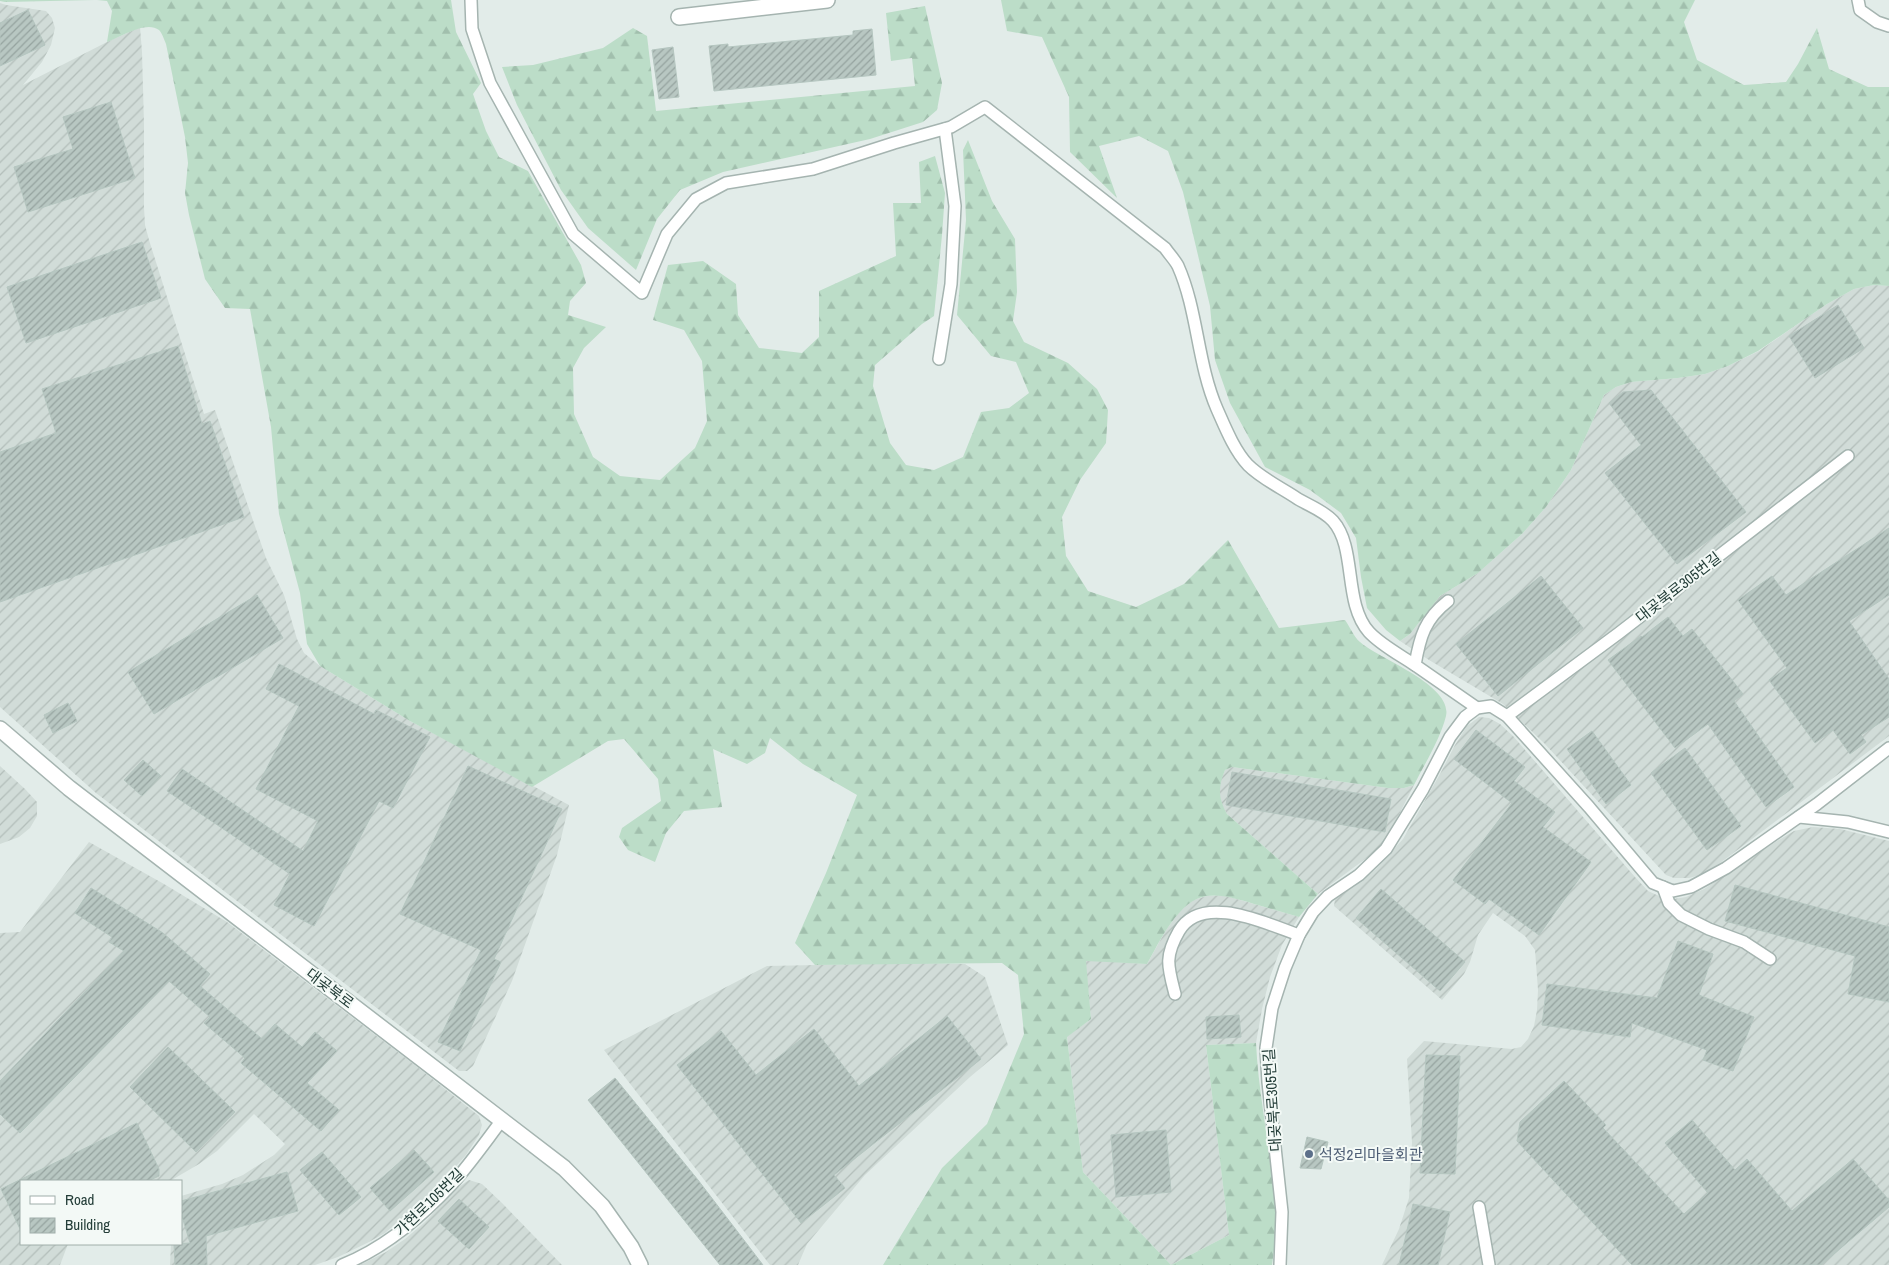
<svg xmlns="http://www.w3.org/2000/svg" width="1889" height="1265" font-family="'Archivo Narrow','Noto Sans KR',sans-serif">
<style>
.industrial{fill:url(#industrial-furrows)}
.forest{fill:url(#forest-firs)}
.building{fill:url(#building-hatch);stroke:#b5c6c0}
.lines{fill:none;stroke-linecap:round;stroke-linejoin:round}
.service-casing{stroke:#a5b4b0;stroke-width:14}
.minor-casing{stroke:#a5b4b0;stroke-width:18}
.tertiary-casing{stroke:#a5b4b0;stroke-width:18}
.service{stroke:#fff;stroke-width:11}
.minor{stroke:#fff;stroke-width:15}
.tertiary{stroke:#fff;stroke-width:15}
.service-dot{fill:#5c6f8a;stroke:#f3f9f6;stroke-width:2}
.labels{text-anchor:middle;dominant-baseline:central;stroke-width:4;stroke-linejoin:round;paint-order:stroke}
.street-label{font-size:15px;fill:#233d38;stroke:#f3f9f6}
.service-label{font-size:15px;fill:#4e5e75;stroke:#f3f9f6;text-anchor:start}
</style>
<defs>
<pattern id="industrial-furrows" width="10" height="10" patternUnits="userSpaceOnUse" patternTransform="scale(1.25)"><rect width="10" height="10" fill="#d1dcd8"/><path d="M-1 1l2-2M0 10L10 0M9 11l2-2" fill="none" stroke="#b3beba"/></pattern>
<pattern id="forest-firs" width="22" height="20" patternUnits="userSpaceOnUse" patternTransform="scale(1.25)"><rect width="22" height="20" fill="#bcddc8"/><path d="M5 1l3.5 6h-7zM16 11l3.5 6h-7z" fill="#a1bfad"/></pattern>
<pattern id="building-hatch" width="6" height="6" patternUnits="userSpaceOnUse" patternTransform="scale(1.25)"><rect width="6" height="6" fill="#b8c7c2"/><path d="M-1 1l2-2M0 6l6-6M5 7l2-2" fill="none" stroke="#95a39f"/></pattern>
</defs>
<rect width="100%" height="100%" fill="#e2ece9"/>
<g class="industrial">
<path d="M 0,3 L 6,5 L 46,11 L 52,18 L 55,28 L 51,45 L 42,62 L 23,85 L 107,42 L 140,27 L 142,52 L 144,124 L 144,207 L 145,225 L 149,240 L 204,414 L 215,410 L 266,558 L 284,595 L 297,639 L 304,653 L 320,666 L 410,721 L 569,805 L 557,855 L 512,981 L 473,1066 L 467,1071 L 459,1071 L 96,793 L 0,707 Z"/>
<path d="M 1874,285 L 1889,286 L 1889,736 L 1720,863 L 1700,875 L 1689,878 L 1674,878 L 1666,875 L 1544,743 L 1503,704 L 1429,660 L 1400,641 L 1410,634 L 1440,596 L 1478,573 L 1523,533 L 1546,507 L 1571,470 L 1604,395 L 1616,387 L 1631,382 L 1678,378 L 1705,374 L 1728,366 L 1759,351 L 1827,304 L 1854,289 Z"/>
<path d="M 1479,717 L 1489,718 L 1500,724 L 1513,736 L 1635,877 L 1648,891 L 1659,896 L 1674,899 L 1686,897 L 1704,889 L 1777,841 L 1794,831 L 1813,827 L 1840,829 L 1889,841 L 1889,1265 L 1382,1265 L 1399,1229 L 1409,1198 L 1412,1142 L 1407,1059 L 1424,1041 L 1512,1049 L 1521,1047 L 1528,1039 L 1534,1026 L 1537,1010 L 1538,990 L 1535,950 L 1525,936 L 1493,913 L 1478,935 L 1470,962 L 1464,974 L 1442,1000 L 1334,906 L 1335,899 L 1355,886 L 1376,869 L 1403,839 L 1440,774 L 1455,745 L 1467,726 Z"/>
<path d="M 0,766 L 25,789 L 37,802 L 37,816 L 30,828 L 19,837 L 0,844 Z"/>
<path d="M 1232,767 L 1388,788 L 1404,788 L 1414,785 L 1388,836 L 1376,851 L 1318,894 L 1227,814 L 1221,804 L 1219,793 L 1220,781 L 1225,770 Z"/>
<path d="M 89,842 L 164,884 L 227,922 L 416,1066 L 479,1116 L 482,1125 L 479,1135 L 466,1155 L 443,1181 L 405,1216 L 385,1233 L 367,1243 L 338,1257 L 315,1265 L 170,1265 L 171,1244 L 181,1244 L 181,1196 L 222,1184 L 243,1175 L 274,1155 L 285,1144 L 254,1114 L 217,1151 L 199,1164 L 170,1181 L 21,1181 L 21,1244 L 68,1244 L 60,1265 L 0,1265 L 0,933 L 20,932 Z"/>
<path d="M 1223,895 L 1299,917 L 1282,945 L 1270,977 L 1262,1009 L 1256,1043 L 1206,1045 L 1229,1235 L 1171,1265 L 1083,1172 L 1067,1036 L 1091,1019 L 1085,960 L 1147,964 L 1166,930 L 1180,911 L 1193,900 L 1207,896 Z"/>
<path d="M 916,963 L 965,964 L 985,977 L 1008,1045 L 970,1077 L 865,1175 L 807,1244 L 798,1265 L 770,1265 L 604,1050 L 767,966 Z"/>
<path d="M 469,1180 L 482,1184 L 502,1203 L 562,1265 L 360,1265 L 386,1252 L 405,1239 L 425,1222 L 457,1188 Z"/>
</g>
<g class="forest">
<path d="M 95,0 L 5,2 L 0,1 L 0,0 Z"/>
<path d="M 97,0 L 451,0 L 456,32 L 481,83 L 473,94 L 486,131 L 499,157 L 528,171 L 581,265 L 586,283 L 570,301 L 568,315 L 606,327 L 584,348 L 573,368 L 574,414 L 593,457 L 620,476 L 660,480 L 695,448 L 707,421 L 702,361 L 684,330 L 653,320 L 668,265 L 703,261 L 736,284 L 738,315 L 759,348 L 802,353 L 819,337 L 819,291 L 896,256 L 893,203 L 921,203 L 919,162 L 935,156 L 945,193 L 942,235 L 934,316 L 922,324 L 875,365 L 873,386 L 890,443 L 906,465 L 934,470 L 963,457 L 981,412 L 1009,408 L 1029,393 L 1016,362 L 991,356 L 957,315 L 966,220 L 963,150 L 968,140 L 992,201 L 1015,239 L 1017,292 L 1013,321 L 1024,342 L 1068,363 L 1097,389 L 1108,410 L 1106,443 L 1080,480 L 1062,517 L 1066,556 L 1088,591 L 1136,607 L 1184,584 L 1228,540 L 1279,628 L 1345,620 C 1350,627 1354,637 1360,642 C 1379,659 1453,685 1446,716 C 1440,740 1425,763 1414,785 L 1404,788 L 1388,788 L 1232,767 L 1225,770 C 1218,787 1218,798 1227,814 L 1318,894 L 1299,917 C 1284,913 1269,908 1254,904 C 1226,896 1202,887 1180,912 C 1166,927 1157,946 1147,964 L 1086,961 L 1091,1019 L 1067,1037 L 1083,1172 L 1171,1265 L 1229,1235 L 1206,1045 L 1256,1043 C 1259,1104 1274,1163 1276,1223 C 1276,1237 1274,1251 1272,1265 L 883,1265 L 942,1168 L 987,1124 L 1024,1034 L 1018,975 L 1002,963 L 815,965 L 795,943 L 826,873 L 857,795 L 803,764 L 770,738 L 765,753 L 747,764 L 713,749 L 722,807 L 684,811 L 666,833 L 655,862 L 628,850 L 619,837 L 622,828 L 661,801 L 658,779 L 624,739 L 608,741 L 532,787 L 410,721 L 320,666 L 307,644 L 300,593 L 279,514 L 271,427 L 250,309 L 225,308 L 205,279 L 189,215 L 185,193 L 188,163 L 185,137 L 166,44 C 164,39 162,33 159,30 C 146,20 121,37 107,42 L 112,11 L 107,1 Z"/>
<path d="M 1001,0 L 1695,0 L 1684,22 L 1697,60 L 1744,85 L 1786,82 L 1798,64 L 1817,28 L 1829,69 L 1868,87 L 1889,87 L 1889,286 L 1874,285 L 1854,289 L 1827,304 L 1758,351 L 1728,366 L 1705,374 L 1678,378 L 1631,382 L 1616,387 L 1604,395 L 1571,470 L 1546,507 L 1523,533 L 1478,573 L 1440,596 L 1410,634 L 1400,641 L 1386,630 L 1367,608 L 1361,577 L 1356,538 L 1341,513 L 1310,490 L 1265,467 L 1230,403 L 1215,360 L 1210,306 L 1183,192 L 1168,151 L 1139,136 L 1099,146 L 1117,198 L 1070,152 L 1069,97 L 1042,37 L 1007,31 Z"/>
<path d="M 925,6 L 942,83 L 937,110 L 923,122 L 870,139 L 723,172 L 680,190 L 657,219 L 636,270 L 588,228 L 561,190 L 517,105 L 502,67 L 533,65 L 603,48 L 633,28 L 647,36 L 656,111 L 915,86 L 912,58 L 891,61 L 886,13 Z"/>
</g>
<g class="building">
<path d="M 28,10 L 45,45 L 0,66 L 0,23 Z"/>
<path d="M 872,29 L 876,75 L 714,91 L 709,46 L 728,44 L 728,47 L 853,35 L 853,31 Z"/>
<path d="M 673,47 L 679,97 L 659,99 L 652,50 Z"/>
<path d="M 111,102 L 135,178 L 28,212 L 14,167 L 73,149 L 63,117 Z"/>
<path d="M 142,242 L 161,298 L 26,343 L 7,287 Z"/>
<path d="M 1838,305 L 1864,348 L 1815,378 L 1789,336 Z"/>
<path d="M 178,346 L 202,424 L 210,421 L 244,517 L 0,602 L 0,452 L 56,433 L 42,389 Z"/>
<path d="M 1651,390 L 1746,512 L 1677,564 L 1605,473 L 1641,445 L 1609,403 L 1623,392 Z"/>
<path d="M 1889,528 L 1889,595 L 1849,621 L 1889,679 L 1889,717 L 1861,735 L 1866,742 L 1850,754 L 1833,730 L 1815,743 L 1769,680 L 1787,668 L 1738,600 L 1772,576 L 1786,595 Z"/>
<path d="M 1541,576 L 1583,628 L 1498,696 L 1456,644 Z"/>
<path d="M 257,595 L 283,638 L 154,714 L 128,672 Z"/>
<path d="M 1668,617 L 1683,636 L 1692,629 L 1743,694 L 1734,701 L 1794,787 L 1766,807 L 1708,724 L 1675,748 L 1608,660 L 1641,636 L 1642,637 Z"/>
<path d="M 279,664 L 374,714 L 376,710 L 430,737 L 393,808 L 379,801 L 314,926 L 274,905 L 290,874 L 167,791 L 182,769 L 303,851 L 318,821 L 256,789 L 299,706 L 266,689 Z"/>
<path d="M 68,703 L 77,721 L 53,733 L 44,715 Z"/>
<path d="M 1476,730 L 1525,767 L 1514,781 L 1555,812 L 1543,827 L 1591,862 L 1539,935 L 1489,899 L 1485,904 L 1453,880 L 1512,803 L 1454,759 Z"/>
<path d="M 1592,731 L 1631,785 L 1606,804 L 1567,749 Z"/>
<path d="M 1685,748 L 1741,826 L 1707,850 L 1651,773 Z"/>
<path d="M 143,760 L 161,776 L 142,796 L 124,780 Z"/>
<path d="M 468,766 L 562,809 L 494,959 L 501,962 L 460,1051 L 438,1042 L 481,950 L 400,914 Z"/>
<path d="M 1232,772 L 1391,799 L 1385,832 L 1226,805 Z"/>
<path d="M 1735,885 L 1889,927 L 1889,1002 L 1848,994 L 1855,956 L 1725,921 Z"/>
<path d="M 91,888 L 163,933 L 210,974 L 200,986 L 262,1039 L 275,1024 L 302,1047 L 315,1032 L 337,1051 L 307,1083 L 339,1110 L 321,1131 L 241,1063 L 245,1058 L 204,1023 L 210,1017 L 169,981 L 20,1133 L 0,1114 L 0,1081 L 124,951 L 109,942 L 112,937 L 75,913 Z"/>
<path d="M 1381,889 L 1465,962 L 1440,991 L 1356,918 Z"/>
<path d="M 1678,941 L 1713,954 L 1699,995 L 1754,1017 L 1733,1071 L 1703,1060 L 1707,1050 L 1632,1023 L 1630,1037 L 1542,1025 L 1547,984 L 1657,998 Z"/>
<path d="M 1239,1015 L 1241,1037 L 1207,1039 L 1206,1017 Z"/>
<path d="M 947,1016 L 981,1059 L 834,1175 L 845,1188 L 801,1223 L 677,1065 L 721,1031 L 756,1075 L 814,1029 L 859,1086 Z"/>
<path d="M 168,1047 L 235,1112 L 196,1152 L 130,1087 Z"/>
<path d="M 1426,1055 L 1460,1056 L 1455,1174 L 1420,1173 Z"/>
<path d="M 615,1078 L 698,1180 L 763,1265 L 720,1265 L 588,1100 Z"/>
<path d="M 1564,1081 L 1606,1125 L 1603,1128 L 1684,1214 L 1708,1193 L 1665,1143 L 1692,1120 L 1735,1170 L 1747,1159 L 1792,1211 L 1853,1159 L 1889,1200 L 1889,1207 L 1821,1265 L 1632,1265 L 1517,1141 L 1520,1122 Z"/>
<path d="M 137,1123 L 159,1169 L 159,1176 L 148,1181 L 21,1181 L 21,1231 L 1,1189 Z"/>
<path d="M 1166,1130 L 1171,1192 L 1116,1197 L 1111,1135 Z"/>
<path d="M 1307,1137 L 1328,1142 L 1321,1169 L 1300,1168 Z"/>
<path d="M 414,1150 L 434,1172 L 390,1211 L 370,1188 Z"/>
<path d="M 322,1152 L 361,1197 L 339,1215 L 300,1170 Z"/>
<path d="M 287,1172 L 298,1211 L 206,1236 L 207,1265 L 175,1265 L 174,1244 L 190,1243 L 181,1213 L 181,1201 Z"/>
<path d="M 459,1199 L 489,1227 L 469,1249 L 438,1221 Z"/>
<path d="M 1413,1204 L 1450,1212 L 1438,1265 L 1399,1265 Z"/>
</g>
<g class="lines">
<g class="service-casing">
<g id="service">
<path d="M 471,0 L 472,29 L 490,83 L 573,234 L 642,293 L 667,234 L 696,199 L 726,183 L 813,169 L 894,143 L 951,127 L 985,107 L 1165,248 C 1169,254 1175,260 1178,266 C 1198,311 1197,363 1217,409 C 1225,427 1234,450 1248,465 C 1262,479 1282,488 1298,499 C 1310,506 1324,511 1333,521 C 1357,548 1343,603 1369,632 C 1381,645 1400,655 1415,665"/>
<path d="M 1858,0 L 1860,10 L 1877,22 L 1889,26"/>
<path d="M 939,359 L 951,284 L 955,206 L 945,129"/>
<path d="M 1448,601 C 1425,619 1420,636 1415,665 L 1477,708"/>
<path d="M 1507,716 L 1619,633 L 1848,456"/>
<path d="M 1799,817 L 1848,822 L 1889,832"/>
<path d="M 1663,887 L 1669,903 L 1681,915 L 1709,929 L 1744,942 L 1770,959"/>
<path d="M 1175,994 C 1168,967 1164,957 1179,931 C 1202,892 1267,924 1299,935"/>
<path d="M 1479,1207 L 1489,1265"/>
<path d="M 342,1265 C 383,1249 422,1216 452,1184 C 470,1164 486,1141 502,1120"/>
<path d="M 1280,1265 L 1282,1212 L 1268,1082 L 1266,1048 L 1272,1008 L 1285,968 L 1299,935 L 1313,912 L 1328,896 L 1359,875 L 1386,849 L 1423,789 L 1450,737 L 1465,717 L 1477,708 L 1491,706 L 1507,716 L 1589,807 L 1653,883 L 1673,891 L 1691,887 L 1726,868 L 1817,804 L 1889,748"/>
</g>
</g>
<g class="minor-casing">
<path id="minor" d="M 679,17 L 827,0"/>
</g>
<g class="tertiary-casing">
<path id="tertiary" d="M 0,729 L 69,788 L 564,1168 L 602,1206 L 631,1247 L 640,1265"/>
</g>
<use href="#service" class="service"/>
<use href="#minor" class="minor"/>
<use href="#tertiary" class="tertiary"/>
</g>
<circle class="service-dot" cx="1309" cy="1154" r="5"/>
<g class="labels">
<g class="street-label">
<text transform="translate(1678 587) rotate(-38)">대곶북로305번길</text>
<text transform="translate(330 988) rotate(37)">대곶북로</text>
<text transform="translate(1272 1100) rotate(-94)">대곶북로305번길</text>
<text transform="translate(429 1202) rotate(-44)">가현로105번길</text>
</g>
<g class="service-label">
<text x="1319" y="1154">석정2리마을회관</text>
</g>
</g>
<rect x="20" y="1180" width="162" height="65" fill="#f3f9f6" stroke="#a0aeaa"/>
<rect x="30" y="1196" width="25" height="8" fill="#ffffff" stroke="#a0aeaa"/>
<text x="65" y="1205" font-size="15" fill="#233d38">Road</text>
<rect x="30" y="1218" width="25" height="15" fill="url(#building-hatch)" stroke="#a0aeaa"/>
<text x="65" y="1230" font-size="15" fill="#233d38">Building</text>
</svg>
